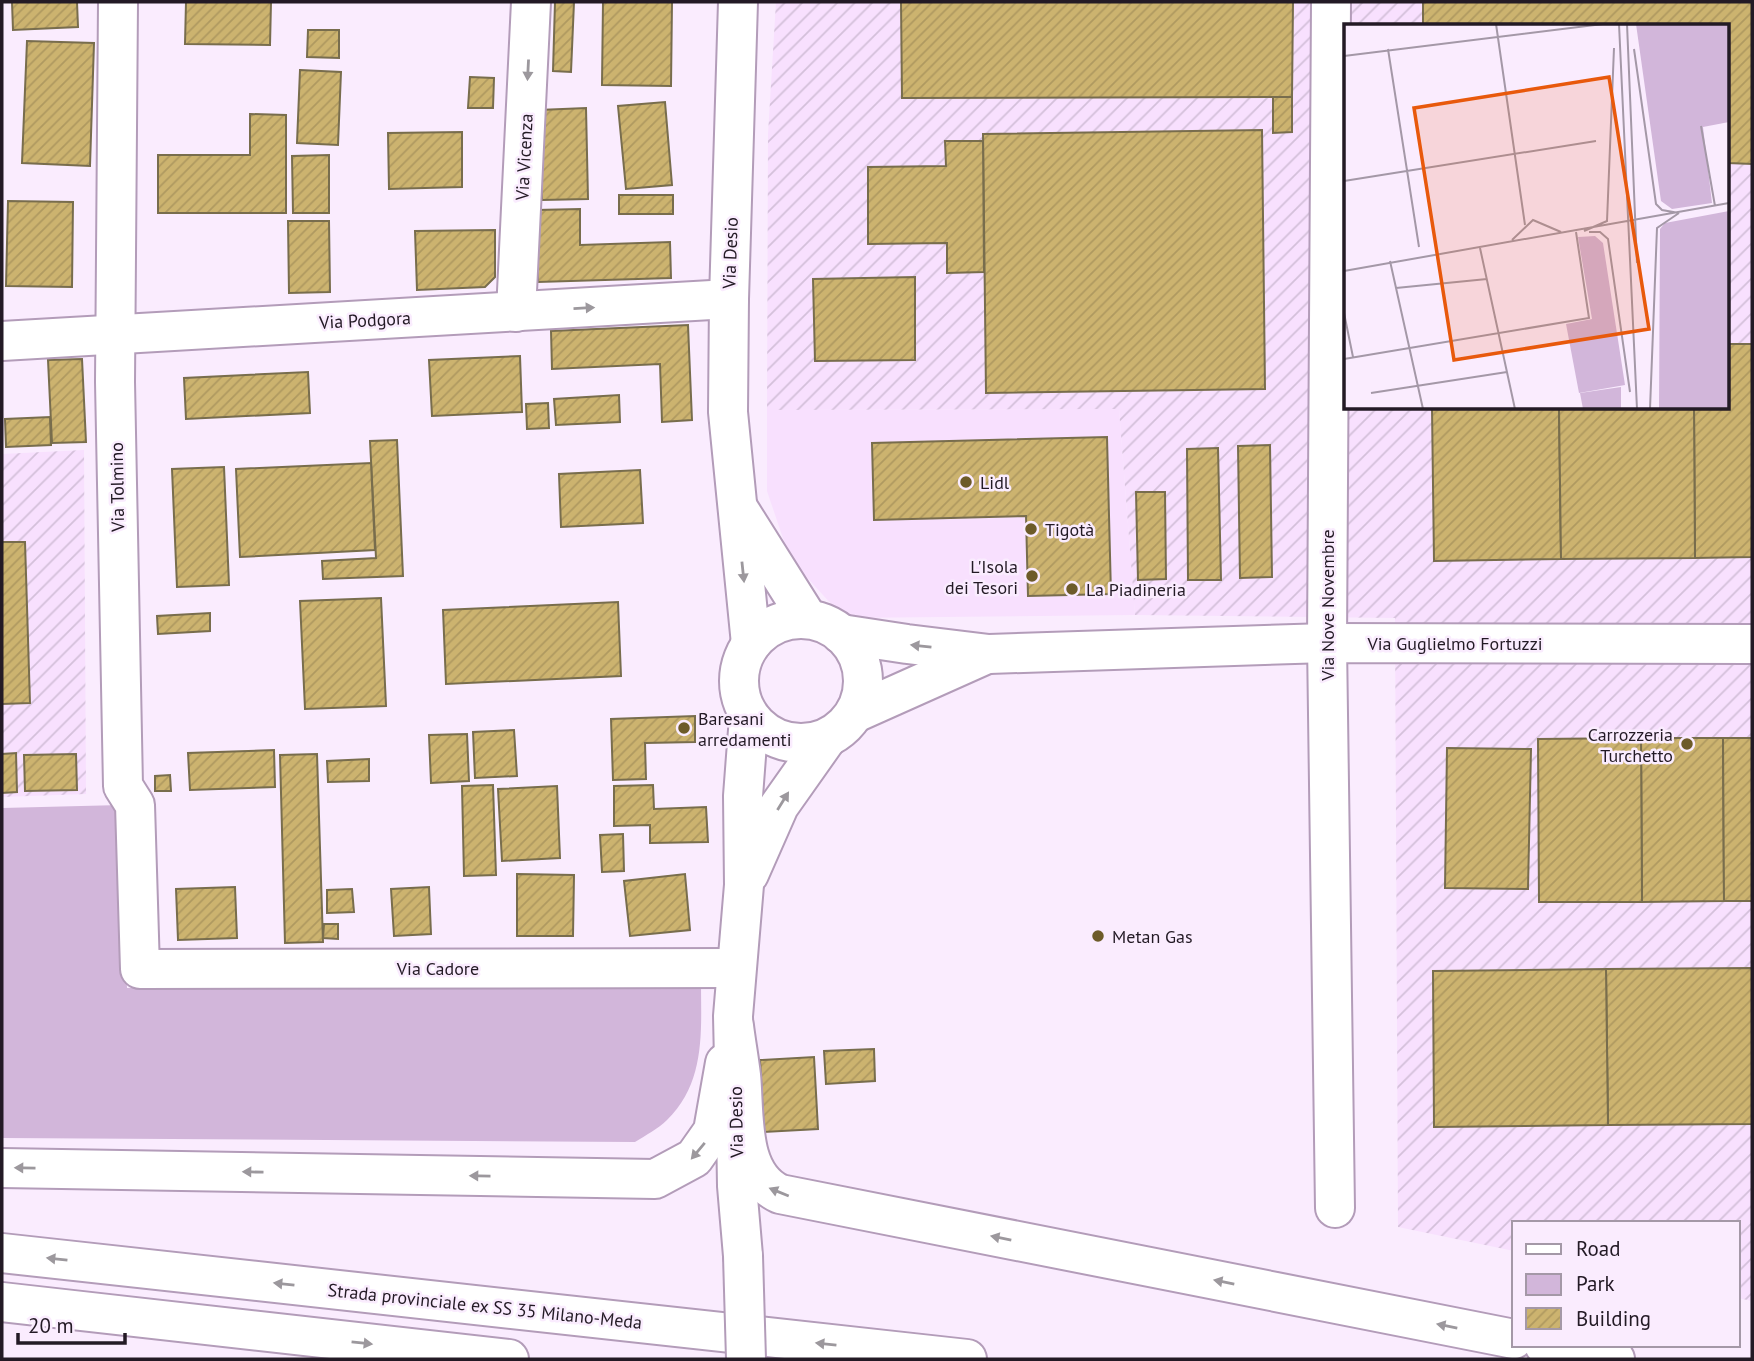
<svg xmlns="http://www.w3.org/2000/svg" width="1754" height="1361" font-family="'PT Sans',sans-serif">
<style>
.built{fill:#f8e0fe}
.industrial{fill:url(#industrial-furrows);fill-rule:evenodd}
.green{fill:#d2b6da}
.building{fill:url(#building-hatch);stroke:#786d4d;stroke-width:2}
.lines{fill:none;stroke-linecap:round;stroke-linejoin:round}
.minor-casing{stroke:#b39cb9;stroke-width:42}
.tertiary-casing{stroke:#b39cb9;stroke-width:42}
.trunk-casing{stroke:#b39cb9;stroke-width:42}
.minor{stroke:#fff;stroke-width:38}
.tertiary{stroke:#fff;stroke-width:38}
.trunk{stroke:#fff;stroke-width:38}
.tertiary-bridge-casing{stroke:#b39cb9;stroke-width:42;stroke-linecap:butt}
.tertiary-bridge{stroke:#fff;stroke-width:38}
.oneway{fill:#9c989d}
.poi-dot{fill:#6d5b29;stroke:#faecfe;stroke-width:2.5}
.labels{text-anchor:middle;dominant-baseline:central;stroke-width:5;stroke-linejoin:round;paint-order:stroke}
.street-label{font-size:18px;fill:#231a25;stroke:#faecfe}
.poi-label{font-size:18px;fill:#231a25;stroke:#faecfe;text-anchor:start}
.inset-road{fill:none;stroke:#a498a7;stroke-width:2}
.view{fill:#e8590c;fill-opacity:0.15;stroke:#e8590c;stroke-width:3.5}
.inset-edge{fill:none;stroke:#231a25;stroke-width:3.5}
</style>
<defs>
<pattern id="industrial-furrows" width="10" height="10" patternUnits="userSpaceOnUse" patternTransform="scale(1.75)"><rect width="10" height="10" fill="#f8e0fe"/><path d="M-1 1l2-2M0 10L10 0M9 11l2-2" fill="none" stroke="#d4c0da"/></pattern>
<pattern id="building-hatch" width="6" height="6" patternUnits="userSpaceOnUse" patternTransform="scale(1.75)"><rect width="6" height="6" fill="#ccb36f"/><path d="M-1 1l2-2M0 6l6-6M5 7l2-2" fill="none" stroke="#af9960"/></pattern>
</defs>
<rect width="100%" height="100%" fill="#faecfe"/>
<path class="built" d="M 1119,409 L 1135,615 L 844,618 L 790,559 L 767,491 L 767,410 Z"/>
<g class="industrial">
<path d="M 776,2 L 1752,2 L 1752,1301 L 1738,1298 L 1738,1223 L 1514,1223 L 1514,1251 L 1398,1227 L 1395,618 L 1135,615 L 1119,409 L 767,410 L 768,134 ZM 1346,26 L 1728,26 L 1728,408 L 1346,408 Z"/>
<path d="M 84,450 L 86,794 L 2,797 L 2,454 Z"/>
</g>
<path class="green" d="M 121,805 L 127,988 L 701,982 C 701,1031 706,1082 667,1120 C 658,1129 646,1135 635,1142 L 2,1138 L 2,808 Z"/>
<g class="building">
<path d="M 12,2 L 77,2 L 78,27 L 13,30 Z"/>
<path d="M 186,2 L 271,2 L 270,45 L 185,44 Z"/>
<path d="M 555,2 L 574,2 L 571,72 L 553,71 Z"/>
<path d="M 603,2 L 672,2 L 671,86 L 602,85 Z"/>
<path d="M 901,2 L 1293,2 L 1292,97 L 902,98 Z"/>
<path d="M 1423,2 L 1752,2 L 1752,164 L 1728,163 L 1728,26 L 1423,26 Z"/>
<path d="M 308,30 L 339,30 L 339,58 L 307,57 Z"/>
<path d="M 27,41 L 94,43 L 90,166 L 22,163 Z"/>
<path d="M 300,70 L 341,72 L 338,145 L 297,143 Z"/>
<path d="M 470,77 L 494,78 L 493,108 L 468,108 Z"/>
<path d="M 1273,97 L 1292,97 L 1292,132 L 1273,133 Z"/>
<path d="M 665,102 L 672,185 L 626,189 L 618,106 Z"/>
<path d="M 586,108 L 588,199 L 542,200 L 539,110 Z"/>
<path d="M 250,114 L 286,115 L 286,213 L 158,213 L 158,155 L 250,155 Z"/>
<path d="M 1262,130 L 1265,389 L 986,393 L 983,134 Z"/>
<path d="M 462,132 L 462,187 L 389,189 L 388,133 Z"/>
<path d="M 945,141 L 983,141 L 984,272 L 947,273 L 947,243 L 868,244 L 868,167 L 946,166 Z"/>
<path d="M 329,155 L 329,213 L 293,213 L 292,156 Z"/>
<rect x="619" y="195" width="54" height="19"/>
<path d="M 8,201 L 73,202 L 72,287 L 6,286 Z"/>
<path d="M 580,209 L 580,245 L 670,242 L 671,278 L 538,282 L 536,210 Z"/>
<path d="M 288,221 L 329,221 L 330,292 L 289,293 Z"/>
<path d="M 495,230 L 495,277 L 485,287 L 417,290 L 415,231 Z"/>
<path d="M 915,277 L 915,360 L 815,361 L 813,279 Z"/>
<path d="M 688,325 L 692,420 L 662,422 L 660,364 L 552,369 L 551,331 Z"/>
<path d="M 1728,344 L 1752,344 L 1752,557 L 1695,558 L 1694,408 L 1728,408 Z"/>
<path d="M 520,356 L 522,412 L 432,416 L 429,360 Z"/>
<path d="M 82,359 L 86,442 L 52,443 L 48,360 Z"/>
<path d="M 308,372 L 310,413 L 186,419 L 184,378 Z"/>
<path d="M 619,395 L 620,422 L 556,425 L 554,399 Z"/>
<path d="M 548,403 L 549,428 L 527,429 L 526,404 Z"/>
<path d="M 1432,408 L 1559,408 L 1561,559 L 1434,561 Z"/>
<path d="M 1559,408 L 1694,408 L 1695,558 L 1561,559 Z"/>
<path d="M 50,417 L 51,445 L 6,447 L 5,419 Z"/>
<path d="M 1107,437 L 1111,594 L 1028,596 L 1026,516 L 874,520 L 872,443 Z"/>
<path d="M 397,440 L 403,576 L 323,579 L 322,561 L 376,558 L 370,441 Z"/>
<path d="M 1270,445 L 1272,577 L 1240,578 L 1238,446 Z"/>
<path d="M 1218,448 L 1221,580 L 1188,580 L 1187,449 Z"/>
<path d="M 371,463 L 375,550 L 240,557 L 236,469 Z"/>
<path d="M 224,467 L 229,585 L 177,587 L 172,469 Z"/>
<path d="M 640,470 L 643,523 L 561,527 L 559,474 Z"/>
<path d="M 1136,492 L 1165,492 L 1166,579 L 1138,580 Z"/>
<path d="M 2,542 L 25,542 L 30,703 L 2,704 Z"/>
<path d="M 381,598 L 386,706 L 305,709 L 300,601 Z"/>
<path d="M 618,602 L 621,676 L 446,684 L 443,610 Z"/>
<path d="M 210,613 L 210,631 L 158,634 L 157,616 Z"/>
<path d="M 695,716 L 695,742 L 645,743 L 646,779 L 613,780 L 611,719 Z"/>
<path d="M 514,730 L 517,776 L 475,778 L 473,732 Z"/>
<path d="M 467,734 L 469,781 L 431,783 L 429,735 Z"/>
<path d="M 1641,738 L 1723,738 L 1724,901 L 1642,902 Z"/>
<path d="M 1641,738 L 1642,902 L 1539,902 L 1538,739 Z"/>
<path d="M 1723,738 L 1752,738 L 1752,901 L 1724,901 Z"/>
<path d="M 1447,748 L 1531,749 L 1528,889 L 1445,888 Z"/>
<path d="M 274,750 L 275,787 L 190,790 L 188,753 Z"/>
<path d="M 16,753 L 17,792 L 2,793 L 2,754 Z"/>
<path d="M 76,754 L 77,790 L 25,791 L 24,755 Z"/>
<path d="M 317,754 L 323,942 L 285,943 L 280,755 Z"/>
<path d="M 369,759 L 369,781 L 328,782 L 327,761 Z"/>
<path d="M 170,775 L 171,791 L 155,791 L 155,776 Z"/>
<path d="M 493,785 L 496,875 L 464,876 L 462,786 Z"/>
<path d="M 653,785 L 654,809 L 706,807 L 708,842 L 650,843 L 650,825 L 614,826 L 614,786 Z"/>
<path d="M 557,786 L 560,858 L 502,861 L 498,789 Z"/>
<path d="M 623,834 L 624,871 L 602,872 L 600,835 Z"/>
<path d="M 517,874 L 574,875 L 573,936 L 517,936 Z"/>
<path d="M 685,874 L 690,930 L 630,936 L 624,881 Z"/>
<path d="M 235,887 L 237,938 L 178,940 L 176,889 Z"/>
<path d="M 429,887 L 431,934 L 394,936 L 391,889 Z"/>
<path d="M 352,889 L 354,912 L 327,913 L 327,890 Z"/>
<path d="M 324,924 L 338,924 L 338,939 L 323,938 Z"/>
<path d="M 1752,968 L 1752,1124 L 1608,1125 L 1606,969 Z"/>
<path d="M 1606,969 L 1608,1125 L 1434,1127 L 1433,971 Z"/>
<path d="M 874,1049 L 875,1081 L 826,1084 L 824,1051 Z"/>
<path d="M 814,1057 L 818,1129 L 764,1132 L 760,1060 Z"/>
</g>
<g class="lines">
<g class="minor-casing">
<g id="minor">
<path d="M 118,2 L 115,382 L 123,786 L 135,805 L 140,969 L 736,968"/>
<path d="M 1331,2 L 1327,643 L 1335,1208"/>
<path d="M 516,312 L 531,2"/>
<path d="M 2,341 L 729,299"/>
<path d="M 841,634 L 907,644 L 989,654 L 1327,643 L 1752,644"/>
<path d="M 855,713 L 987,654"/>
</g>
</g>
<g class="tertiary-casing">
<g id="tertiary">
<path d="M 738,2 L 729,299 L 728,412 L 751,644"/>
<path d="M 740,511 L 808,619"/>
<circle cx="801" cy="681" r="62"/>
<path d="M 749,874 L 779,806 L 827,738"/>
<path d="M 734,1060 L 733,1016 L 744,885 L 743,796 L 749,717"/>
<path d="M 736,1124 L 737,1186 L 743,1256"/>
</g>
</g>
<g class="trunk-casing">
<g id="trunk">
<path d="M 734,1026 C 736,1042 739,1059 741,1075 C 745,1114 738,1175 780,1194 L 1514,1339"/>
<path d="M 2,1168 L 655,1179 L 694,1158 L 713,1131 L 725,1063"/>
<path d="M 2,1253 L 967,1359"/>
<path d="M 2,1302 L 509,1359"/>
<path d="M 1544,1345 L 1615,1359"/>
</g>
</g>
<use href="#minor" class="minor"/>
<use href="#tertiary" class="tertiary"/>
<use href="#trunk" class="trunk"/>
<g class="tertiary-bridge-casing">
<path id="tertiary-bridge" d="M 743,1256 L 746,1359"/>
</g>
<use href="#tertiary-bridge" class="tertiary-bridge"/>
</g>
<defs><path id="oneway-solid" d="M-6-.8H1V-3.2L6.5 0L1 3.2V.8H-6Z" transform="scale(1.75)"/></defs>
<g class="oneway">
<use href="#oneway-solid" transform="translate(528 70) rotate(93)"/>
<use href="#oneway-solid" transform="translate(584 308) rotate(-3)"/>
<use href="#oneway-solid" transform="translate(743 572) rotate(84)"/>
<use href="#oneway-solid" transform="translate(921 646) rotate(-174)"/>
<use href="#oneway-solid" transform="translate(783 801) rotate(-58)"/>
<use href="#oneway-solid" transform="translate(698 1151) rotate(130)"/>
<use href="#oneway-solid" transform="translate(25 1168) rotate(-179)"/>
<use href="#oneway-solid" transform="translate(253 1172) rotate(-179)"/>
<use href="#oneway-solid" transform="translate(480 1176) rotate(-179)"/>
<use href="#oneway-solid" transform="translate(779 1192) rotate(-158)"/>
<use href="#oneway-solid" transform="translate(1001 1238) rotate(-169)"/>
<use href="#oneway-solid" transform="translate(57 1259) rotate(-174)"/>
<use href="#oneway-solid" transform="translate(1224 1282) rotate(-169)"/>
<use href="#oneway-solid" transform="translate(284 1284) rotate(-174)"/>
<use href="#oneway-solid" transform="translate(1447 1326) rotate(-169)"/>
<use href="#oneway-solid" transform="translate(362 1343) rotate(6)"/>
<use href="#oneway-solid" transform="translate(826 1344) rotate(-174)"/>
</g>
<g class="poi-dot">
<circle cx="966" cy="482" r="7"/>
<circle cx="1031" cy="529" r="7"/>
<circle cx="1032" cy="576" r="7"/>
<circle cx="1072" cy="589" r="7"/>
<circle cx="684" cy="728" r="7"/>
<circle cx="1687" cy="744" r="7"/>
<circle cx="1098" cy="936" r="7"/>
</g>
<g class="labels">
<g class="street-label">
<text transform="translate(524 157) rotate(-87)">Via Vicenza</text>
<text transform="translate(730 253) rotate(-88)">Via Desio</text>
<text transform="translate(365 320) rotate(-3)">Via Podgora</text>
<text transform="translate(117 487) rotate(-91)">Via Tolmino</text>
<text transform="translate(1327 605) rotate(-90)">Via Nove Novembre</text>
<text x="1455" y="643">Via Guglielmo Fortuzzi</text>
<text x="438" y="968">Via Cadore</text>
<text transform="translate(736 1122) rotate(-91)">Via Desio</text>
<text transform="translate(485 1306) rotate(6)">Strada provinciale ex SS 35 Milano-Meda</text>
</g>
<g class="poi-label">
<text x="980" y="482">Lidl</text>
<text x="1045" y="529">Tigotà</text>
<text x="1018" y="566" text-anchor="end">L'Isola<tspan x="1018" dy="21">dei Tesori</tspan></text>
<text x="1086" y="589">La Piadineria</text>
<text x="698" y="718">Baresani<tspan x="698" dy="21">arredamenti</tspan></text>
<text x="1673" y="734" text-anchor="end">Carrozzeria<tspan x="1673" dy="21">Turchetto</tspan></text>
<text x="1112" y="936">Metan Gas</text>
</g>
</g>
<g transform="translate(1344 24)">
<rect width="385" height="385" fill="#faecfe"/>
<path d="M 292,0 L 385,0 L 385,98 L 359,103 L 368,179 L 328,185 L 317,177 ZM 385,187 L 385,385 L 315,385 L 316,205 L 321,199 ZM 251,212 L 259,219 L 281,361 L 235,369 L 222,300 L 248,295 L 234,213 Z" fill="#d2b6da"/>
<path d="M 277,363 L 277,385 L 239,385 L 236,369 Z" fill="#d2b6da"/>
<path class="inset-road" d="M 152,0 L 181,201M 275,0 L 293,385M 283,0 L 293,239M 44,25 L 75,223M 290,25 L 312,180 L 318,186 L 335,189M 0,32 L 259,0M 357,102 L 371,182M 0,157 L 252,117M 240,207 L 263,197 L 270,24M 245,208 L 256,208 L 264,215 L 286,368M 168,216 L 189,196 L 217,208M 136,224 L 171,385M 46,237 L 79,385M 0,247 L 385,179M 52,264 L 143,255M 0,289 L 9,333M 0,335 L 245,294 L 232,208M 27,369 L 163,348M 306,385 L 313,204 L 335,189"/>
<path class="view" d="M 265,53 L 305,305 L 110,336 L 70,84 Z"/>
<rect width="385" height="385" class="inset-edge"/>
</g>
<rect width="1754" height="1361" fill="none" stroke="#231a25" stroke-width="7"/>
<rect x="1512" y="1221" width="228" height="126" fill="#faecfe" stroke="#a498a7" stroke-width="2"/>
<rect x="1526" y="1244" width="35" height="10" fill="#ffffff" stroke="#a498a7" stroke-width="2"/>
<text x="1576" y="1256" font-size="21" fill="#231a25">Road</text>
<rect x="1526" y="1274" width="35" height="21" fill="#d2b6da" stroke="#a498a7" stroke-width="2"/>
<text x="1576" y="1291" font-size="21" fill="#231a25">Park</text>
<rect x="1526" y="1308" width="35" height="21" fill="url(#building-hatch)" stroke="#a498a7" stroke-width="2"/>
<text x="1576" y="1326" font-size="21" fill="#231a25">Building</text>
<path d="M18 1333v10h107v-10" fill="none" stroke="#231a25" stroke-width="3.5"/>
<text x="28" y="1333" font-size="21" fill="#231a25" stroke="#faecfe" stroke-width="5" paint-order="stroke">20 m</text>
</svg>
